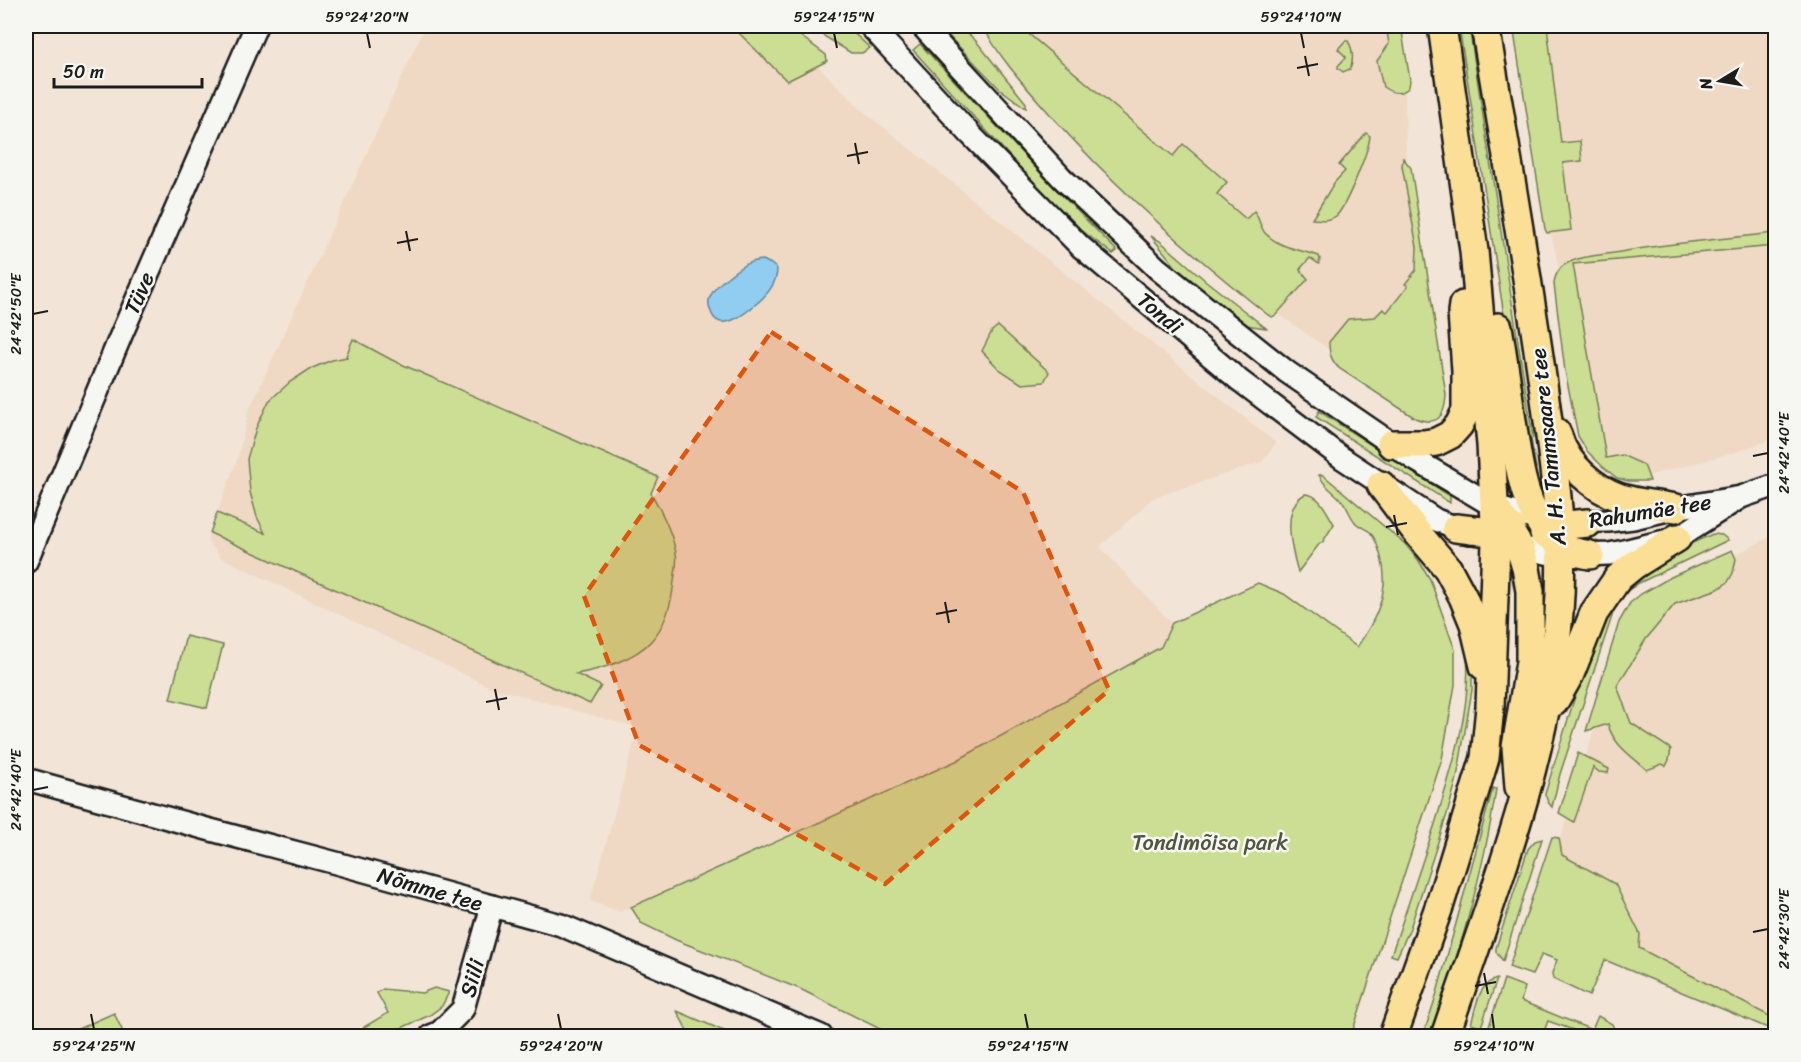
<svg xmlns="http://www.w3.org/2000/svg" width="1801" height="1062" font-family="Sriracha,sans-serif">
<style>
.built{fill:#efd9c4}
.green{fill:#ccde93;stroke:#747d58;stroke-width:1.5}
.water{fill:#90cdf0;stroke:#62869b;stroke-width:1.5}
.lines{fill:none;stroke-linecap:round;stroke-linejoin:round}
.minor-casing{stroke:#1c1c1c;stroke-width:26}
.major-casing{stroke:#1c1c1c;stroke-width:32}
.minor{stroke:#f6f6f2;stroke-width:21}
.major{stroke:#fbdf96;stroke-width:27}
.marked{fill:#de560d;fill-opacity:0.2;stroke:#de560d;stroke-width:4.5;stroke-dasharray:12 8;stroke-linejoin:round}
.ticks{fill:none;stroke:#1c1c1c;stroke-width:2}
.labels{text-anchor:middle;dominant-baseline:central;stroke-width:5;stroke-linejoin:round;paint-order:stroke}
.street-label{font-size:22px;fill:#1c1c1c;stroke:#f6f6f2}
.park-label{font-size:22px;fill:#515640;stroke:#f6f6f2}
.neatline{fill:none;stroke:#1c1c1c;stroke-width:2}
.ticks-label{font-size:15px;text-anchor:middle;fill:#1c1c1c}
</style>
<rect width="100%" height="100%" fill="#f2e5d7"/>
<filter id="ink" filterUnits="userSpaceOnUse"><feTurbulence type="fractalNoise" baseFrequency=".0167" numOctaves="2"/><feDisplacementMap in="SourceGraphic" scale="12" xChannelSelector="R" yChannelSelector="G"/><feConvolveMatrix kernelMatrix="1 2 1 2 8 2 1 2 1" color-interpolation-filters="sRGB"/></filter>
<g filter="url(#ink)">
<g class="built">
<path d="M 425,26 L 778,26 L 862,110 L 1276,443 L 1262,462 L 1153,498 L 1100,547 L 1172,623 L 1161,647 L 956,761 L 620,912 L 590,901 L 638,728 L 490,687 L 220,557 L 207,540 L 237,460 L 249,410 Z"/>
<path d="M 999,26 L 1396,26 L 1405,81 L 1406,165 L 1426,293 L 1338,356 L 1270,308 Z"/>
<path d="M 1514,26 L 1775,26 L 1775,438 L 1733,453 L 1640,478 L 1602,461 L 1548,220 Z"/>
<path d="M 1775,534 L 1775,1026 L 1534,924 L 1631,610 Z"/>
</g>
<g class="green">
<path d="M 732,26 L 787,26 L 826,55 L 827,61 L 787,81 Z"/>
<path d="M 808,26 L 846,26 L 870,48 L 862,53 L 851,53 Z"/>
<path d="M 939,26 L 960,26 L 976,41 L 1026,103 L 1026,108 L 1000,89 Z"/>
<path d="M 983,26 L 1025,26 L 1023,29 L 1173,156 L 1183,144 L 1227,182 L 1217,194 L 1246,219 L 1254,211 C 1259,217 1260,227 1265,233 C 1279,248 1301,250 1319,256 L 1320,259 L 1319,264 L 1310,258 L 1300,269 L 1308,279 L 1276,315 L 1272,317 L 1268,315 C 1187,251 1108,182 1040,103 C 1019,79 997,54 983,26 Z"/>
<path d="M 1386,26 L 1401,26 L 1410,80 L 1409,87 C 1401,96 1392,93 1383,87 L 1377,61 L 1389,44 Z"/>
<path d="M 1459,26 L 1469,26 L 1533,438 L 1531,439 L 1536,468 L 1530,467 L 1508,341 Z"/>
<path d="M 1513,26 L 1547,26 L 1561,143 L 1580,141 L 1582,161 L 1563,163 L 1571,230 L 1547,233 L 1545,229 Z"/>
<path d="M 1345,41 L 1348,41 C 1353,49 1354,60 1350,69 L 1343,72 L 1338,68 L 1338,66 L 1346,57 L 1338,49 Z"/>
<path d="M 920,44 L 1048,181 L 1117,251 L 1113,254 L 1080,229 L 1043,193 L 913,50 Z"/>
<path d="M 1366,133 L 1370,136 C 1369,150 1346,207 1336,216 C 1329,221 1321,220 1312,219 L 1334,183 L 1345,171 L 1339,165 Z"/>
<path d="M 1403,158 L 1411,168 L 1446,395 C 1445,416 1438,427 1415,418 L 1340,369 C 1331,361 1329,353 1329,342 L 1348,319 L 1375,317 L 1383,309 L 1387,312 L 1408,286 L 1405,284 L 1416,270 L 1417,247 L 1402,166 Z"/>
<path d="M 1775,233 L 1775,246 L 1573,264 L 1606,458 L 1622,455 L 1644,465 L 1650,481 L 1628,481 L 1617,478 L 1602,466 L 1587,451 L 1578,436 L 1565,371 L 1554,284 C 1555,272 1561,265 1572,261 C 1585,256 1601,255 1614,253 C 1667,243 1721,239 1775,233 Z"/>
<path d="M 1151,236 L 1160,241 L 1206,281 L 1266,328 L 1246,325 L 1207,295 L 1176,267 Z"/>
<path d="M 998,326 L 1049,372 L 1044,382 L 1022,384 L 999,369 L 982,351 L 992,331 Z"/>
<path d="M 353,339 L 392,360 L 658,477 L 651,493 C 662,512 672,532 676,553 C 678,561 675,572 674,581 C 672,601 666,625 651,641 C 635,659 600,670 576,674 L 601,686 L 590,704 L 210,533 L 217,513 L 265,533 L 257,517 L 250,492 L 247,459 L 256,428 L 269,401 L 290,382 L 310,369 L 332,360 L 347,357 L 346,356 Z"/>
<path d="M 1319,411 L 1450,496 L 1450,503 L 1316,417 Z"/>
<path d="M 1319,475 L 1323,475 L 1405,544 L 1419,561 L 1430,579 L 1455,650 L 1455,685 L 1442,759 L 1351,1036 L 894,1036 L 800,989 L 676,940 L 641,923 L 631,907 L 956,761 L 1161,647 L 1172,623 L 1258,583 L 1284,594 L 1357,647 C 1376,620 1391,590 1381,557 C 1379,549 1375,538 1370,532 C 1365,528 1359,527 1355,522 C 1350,516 1348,508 1343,502 C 1335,492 1324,487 1319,475 Z"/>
<path d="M 1305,494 C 1320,494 1327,513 1334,524 L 1322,543 L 1320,543 L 1298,572 C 1292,551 1280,507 1305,494 Z"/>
<path d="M 1713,534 L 1722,535 L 1728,540 L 1639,583 L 1623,594 L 1626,583 L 1683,547 Z"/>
<path d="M 1732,550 L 1736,559 L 1733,573 L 1728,582 L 1718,589 L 1675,604 L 1646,639 L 1617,686 L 1631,723 L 1671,749 L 1669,760 L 1666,766 L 1662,764 L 1647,770 C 1632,756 1613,745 1608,724 L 1586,731 L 1619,622 L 1630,603 L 1641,594 L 1671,577 Z"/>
<path d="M 1612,602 L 1615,607 L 1560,774 L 1552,807 L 1548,802 L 1545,794 L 1593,638 Z"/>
<path d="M 186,636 L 223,645 L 207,708 L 170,699 Z"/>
<path d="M 1466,644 L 1472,660 L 1472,690 L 1457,778 L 1448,811 L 1410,928 L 1397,957 L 1391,955 C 1406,912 1420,868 1435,824 C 1452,769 1474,703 1466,644 Z"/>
<path d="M 1578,753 L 1609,769 L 1608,773 L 1599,772 L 1593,767 L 1574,822 L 1559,813 Z"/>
<path d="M 1493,788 L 1496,789 C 1484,874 1458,955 1431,1036 L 1423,1036 L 1437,993 Z"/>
<path d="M 1552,837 L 1559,838 L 1562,855 L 1615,884 L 1640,934 L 1639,948 L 1775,1019 L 1775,1031 L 1605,960 L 1589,996 L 1553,979 L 1552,973 L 1557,960 L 1542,954 L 1532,975 L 1509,967 Z"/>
<path d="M 1542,839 L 1503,961 L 1496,952 L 1496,948 L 1528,849 L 1535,841 Z"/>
<path d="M 1497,979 L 1481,1027 L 1471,1024 C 1476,1008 1478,983 1497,979 Z"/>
<path d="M 1504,979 L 1525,987 L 1521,1001 L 1592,1030 L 1598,1016 L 1612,1024 L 1615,1031 L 1614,1036 L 1590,1036 L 1548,1021 L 1542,1036 L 1486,1036 Z"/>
<path d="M 434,988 L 449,992 L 442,1006 L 430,1015 L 384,1036 L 361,1036 L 364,1027 L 388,1013 L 377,993 L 383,989 L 422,993 Z"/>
<path d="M 677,1011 L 736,1036 L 690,1036 Z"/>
<path d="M 114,1013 L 125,1036 L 62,1036 Z"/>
</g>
<path class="water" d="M 763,260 L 771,264 L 777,269 C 777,284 767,295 756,304 C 746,313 719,335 711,312 C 708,306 708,300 711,295 C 715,286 723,281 730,275 C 742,266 748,261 763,260 Z"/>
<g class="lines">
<g class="minor-casing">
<g id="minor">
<path d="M 870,26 L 971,135 L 1081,247 L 1239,380 L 1342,458 L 1436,520 L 1471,533"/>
<path d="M 922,26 L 1062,178 L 1158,269 L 1287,372 L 1414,459 L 1495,507 L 1537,519 L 1559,522 L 1608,521 L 1633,518 L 1676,508 L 1741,497 L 1776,485"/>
<path d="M 1509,545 L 1560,556 L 1609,554 L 1624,551 L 1677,538 L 1741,497"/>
<path d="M 26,562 L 122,333 L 256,26"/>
<path d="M 26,779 L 207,829 L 336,863 L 561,925 L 821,1036"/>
<path d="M 431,1036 L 440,1032 L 463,1009 L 492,906"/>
</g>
</g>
<g class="major-casing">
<g id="major">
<path d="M 1498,327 C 1503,356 1507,385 1511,414 C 1518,459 1521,514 1560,545 C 1569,552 1580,553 1590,555"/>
<path d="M 1556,432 C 1559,437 1560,444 1563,449 C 1575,473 1603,495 1629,500 C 1644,504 1660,505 1676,508"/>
<path d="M 1391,444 L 1424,444 L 1436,442 L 1450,435 L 1459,425 L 1466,411 L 1466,371 L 1462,312 L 1463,305"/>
<path d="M 1381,485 L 1415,530 L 1448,569 L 1463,597 L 1474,624 L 1484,666"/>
<path d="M 1495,507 L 1520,548 L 1526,568 L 1530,591 L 1530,662 L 1516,747 L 1519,787"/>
<path d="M 1456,528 L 1482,531 L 1512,528"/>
<path d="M 1544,534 L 1567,525 L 1588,523"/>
<path d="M 1554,702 L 1570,674 L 1594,613 L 1618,578 L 1634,565 L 1677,538"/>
<path d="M 1393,1036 L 1440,904 L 1485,758 L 1490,707 L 1496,542 L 1491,445 L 1474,251 L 1442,26"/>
<path d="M 1445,1036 C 1492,898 1548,758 1559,612 C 1565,535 1553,459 1543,384 C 1526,264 1505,145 1485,26"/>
</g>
</g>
<use href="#minor" class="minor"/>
<use href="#major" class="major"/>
</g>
</g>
<path class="marked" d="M 771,332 L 1023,492 L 1109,690 L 885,884 L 639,745 L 584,596 Z"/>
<path class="ticks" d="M 367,33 L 370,48M 834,33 L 837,48M 1301,33 L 1304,48M 1305,56 L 1309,76M 1297,68 L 1318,64M 855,143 L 859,164M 847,156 L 868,152M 406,231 L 410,251M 397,243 L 418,239M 33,314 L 48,311M 1753,456 L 1768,453M 1394,515 L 1398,535M 1386,527 L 1407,523M 945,602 L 949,623M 936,614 L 957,610M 495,689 L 499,710M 486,702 L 507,698M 33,790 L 48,787M 1753,932 L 1768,929M 1484,973 L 1488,994M 1475,986 L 1496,982M 91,1014 L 94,1029M 558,1014 L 561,1029M 1025,1014 L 1028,1029M 1492,1014 L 1494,1029"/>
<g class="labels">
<g class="street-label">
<text transform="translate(139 293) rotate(-66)">Tüve</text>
<text transform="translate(1160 313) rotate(40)">Tondi</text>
<text transform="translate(1548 447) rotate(-96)">A. H. Tammsaare tee</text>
<text transform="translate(1650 511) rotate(-9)">Rahumäe tee</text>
<text transform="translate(430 889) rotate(16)">Nõmme tee</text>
<text transform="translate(472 978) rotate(-74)">Siili</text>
</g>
<g class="park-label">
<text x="1210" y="842">Tondimõisa park</text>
</g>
</g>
<rect width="1801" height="1062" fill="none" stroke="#f6f6f2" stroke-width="66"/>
<g transform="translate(1720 81) rotate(259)" stroke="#f6f6f2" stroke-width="4.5" paint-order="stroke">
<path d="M0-4.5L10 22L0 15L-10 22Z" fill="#1c1c1c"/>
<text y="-9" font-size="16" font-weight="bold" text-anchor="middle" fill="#1c1c1c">N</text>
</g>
<path d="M54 78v9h148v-9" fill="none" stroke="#1c1c1c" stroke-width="3"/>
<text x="63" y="78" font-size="18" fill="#1c1c1c" stroke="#f6f6f2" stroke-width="4.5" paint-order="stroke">50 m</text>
<rect x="33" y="33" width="1735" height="996" class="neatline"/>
<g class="ticks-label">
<text x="367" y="22">59°24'20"N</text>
<text x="834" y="22">59°24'15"N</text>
<text x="1301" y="22">59°24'10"N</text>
<text transform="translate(16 314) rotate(-90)" y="5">24°42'50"E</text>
<text transform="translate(1784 453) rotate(-90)" y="5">24°42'40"E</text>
<text transform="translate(16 790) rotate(-90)" y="5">24°42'40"E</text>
<text transform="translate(1784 929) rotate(-90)" y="5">24°42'30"E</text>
<text x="94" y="1051">59°24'25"N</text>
<text x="561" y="1051">59°24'20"N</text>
<text x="1028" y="1051">59°24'15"N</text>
<text x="1494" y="1051">59°24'10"N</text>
</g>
</svg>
